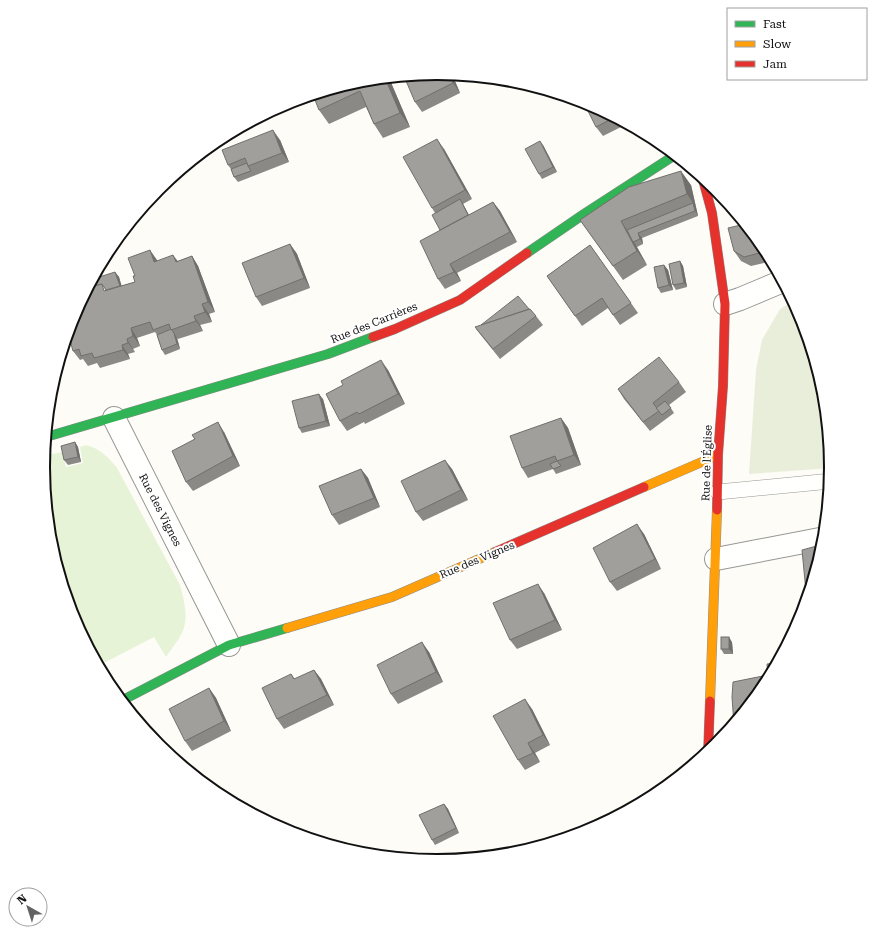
<svg xmlns="http://www.w3.org/2000/svg" width="875" height="935" font-family="'Roboto Serif',serif">
<style>
.green{fill:#e7f3d7}
.cemetery{fill:#e9eedb}
.water{fill:#cde8f7}
.lines{fill:none;stroke-linecap:round;stroke-linejoin:round}
.lane-casing{stroke:#979795;stroke-width:16}
.street-casing{stroke:#979795;stroke-width:24}
.fast-casing{stroke:#8e8d8b;stroke-width:10}
.slow-casing{stroke:#8e8d8b;stroke-width:10}
.jam-casing{stroke:#8e8d8b;stroke-width:10}
.lane{stroke:#fffffe;stroke-width:15}
.street{stroke:#fffffe;stroke-width:22}
.fast{stroke:#30b455;stroke-width:9}
.slow{stroke:#ff9f0a;stroke-width:9}
.jam{stroke:#e5322d;stroke-width:9}
.wall{fill:#8a8986}
.shaded-wall{fill:#716f6d}
.building{fill:#a19f9c;stroke:#716f6d}
.labels{text-anchor:middle;dominant-baseline:central;stroke-width:4;stroke-linejoin:round;paint-order:stroke}
.street-label{font-size:11px;fill:#111;stroke:#fff}
.rim{fill:none;stroke:#111;stroke-width:2}
</style>
<rect width="100%" height="100%" fill="#fdfcf7"/>
<path class="green" d="M 86,445 C 101,449 108,457 117,468 L 180,585 C 184,600 189,618 182,633 C 178,641 171,649 166,657 L 154,637 L 98,666 L 73,618 L 51,544 L 43,467 L 44,456 L 62,452 L 66,467 L 83,463 L 80,447 Z"/>
<path class="cemetery" d="M 793,301 L 802,317 L 824,391 L 832,468 L 749,474 L 756,370 L 762,340 L 780,309 Z"/>
<path class="water" d="M 293,827 C 301,826 306,830 307,838 L 285,831 Z"/>
<g class="lines">
<g class="lane-casing">
<path id="lane" d="M 718,492 L 831,481"/>
</g>
<g class="street-casing">
<g id="street">
<path d="M 725,304 L 740,299 L 783,281"/>
<path d="M 114,418 L 229,645"/>
<path d="M 716,559 L 825,538"/>
</g>
</g>
<g class="fast-casing">
<g id="fast">
<path d="M 527,253 L 584,214 L 675,155"/>
<path d="M 46,437 L 328,354 L 373,337"/>
<path d="M 121,701 L 229,645 L 287,628"/>
</g>
</g>
<g class="slow-casing">
<g id="slow">
<path d="M 644,487 L 718,455"/>
<path d="M 287,628 L 392,597 L 495,552"/>
<path d="M 710,701 L 717,510"/>
</g>
</g>
<g class="jam-casing">
<g id="jam">
<path d="M 702,176 L 712,213 L 725,304 L 723,386 L 718,455 L 717,510"/>
<path d="M 373,337 L 395,329 L 460,300 L 527,253"/>
<path d="M 495,552 L 644,487"/>
<path d="M 708,754 L 710,701"/>
</g>
</g>
<use href="#lane" class="lane"/>
<use href="#street" class="street"/>
<use href="#fast" class="fast"/>
<use href="#slow" class="slow"/>
<use href="#jam" class="jam"/>
</g>
<g class="wall">
<path d="M 452,74 L 460,93 L 422,112 L 415,102 Z"/>
<path d="M 389,78 L 410,127 L 383,138 L 374,124 L 366,107 L 329,124 L 319,110 L 361,81 Z"/>
<path d="M 589,103 L 627,124 L 603,136 L 596,127 Z"/>
<path d="M 280,140 L 289,162 L 238,182 L 234,177 L 231,169 L 228,165 Z"/>
<path d="M 543,145 L 557,172 L 542,179 L 539,174 Z"/>
<path d="M 444,149 L 472,199 L 463,204 L 469,215 L 493,202 L 500,211 L 517,242 L 457,273 L 461,281 L 445,289 L 438,279 L 440,230 L 435,213 L 432,208 Z"/>
<path d="M 691,185 L 698,216 L 642,238 L 643,244 L 637,247 L 647,265 L 623,280 L 580,220 Z"/>
<path d="M 290,244 L 297,254 L 310,288 L 262,306 L 256,297 Z"/>
<path d="M 590,245 L 638,313 L 620,325 L 608,308 L 582,326 L 547,276 Z"/>
<path d="M 766,249 L 772,261 L 751,266 L 741,261 L 734,251 Z"/>
<path d="M 192,256 L 198,266 L 215,312 L 209,314 L 212,322 L 200,325 L 203,331 L 178,339 L 177,338 L 180,349 L 165,355 L 162,350 L 157,335 L 155,332 L 137,338 L 140,346 L 133,349 L 135,352 L 128,354 L 130,359 L 100,368 L 97,363 L 88,366 L 83,359 L 80,360 L 73,351 L 115,272 L 119,277 L 121,286 L 135,282 L 135,276 L 157,260 L 157,261 L 178,261 Z"/>
<path d="M 680,261 L 683,266 L 687,287 L 676,290 L 673,285 Z"/>
<path d="M 664,265 L 668,270 L 673,290 L 661,293 L 658,288 Z"/>
<path d="M 529,309 L 536,316 L 543,325 L 500,359 L 476,329 Z"/>
<path d="M 388,370 L 405,404 L 365,424 L 364,422 L 347,431 L 340,421 Z"/>
<path d="M 679,382 L 686,392 L 669,405 L 674,413 L 650,431 L 624,399 L 618,389 Z"/>
<path d="M 323,399 L 330,426 L 302,433 L 299,428 Z"/>
<path d="M 561,418 L 568,428 L 581,465 L 556,474 L 553,469 L 528,478 L 522,468 Z"/>
<path d="M 224,432 L 240,466 L 193,491 L 186,482 L 195,439 Z"/>
<path d="M 75,442 L 78,447 L 81,462 L 68,465 L 64,460 Z"/>
<path d="M 361,469 L 368,478 L 380,507 L 339,525 L 332,515 Z"/>
<path d="M 452,469 L 468,500 L 423,521 L 416,512 Z"/>
<path d="M 644,534 L 661,569 L 617,591 L 610,582 Z"/>
<path d="M 544,593 L 562,630 L 517,649 L 510,640 Z"/>
<path d="M 732,642 L 733,654 L 724,654 L 721,649 Z"/>
<path d="M 429,652 L 443,682 L 398,704 L 391,694 Z"/>
<path d="M 314,670 L 321,679 L 334,705 L 284,729 L 277,719 L 291,674 L 295,679 Z"/>
<path d="M 209,688 L 216,698 L 231,731 L 192,751 L 185,741 Z"/>
<path d="M 532,709 L 550,745 L 535,753 L 540,762 L 525,770 L 518,760 Z"/>
<path d="M 444,804 L 448,809 L 459,833 L 435,845 L 432,840 Z"/>
</g>
<g class="shaded-wall">
<path d="M 449,74 L 452,74 L 460,93 L 453,83 Z"/>
<path d="M 385,78 L 389,78 L 410,127 L 400,113 Z"/>
<path d="M 273,130 L 280,140 L 289,162 L 282,153 Z"/>
<path d="M 437,139 L 444,149 L 472,199 L 465,190 Z"/>
<path d="M 540,141 L 543,145 L 557,172 L 553,167 Z"/>
<path d="M 681,171 L 691,185 L 698,216 L 695,211 L 693,203 L 687,194 Z"/>
<path d="M 460,199 L 463,204 L 474,225 L 471,221 Z"/>
<path d="M 493,202 L 500,211 L 517,242 L 510,232 Z"/>
<path d="M 621,221 L 630,235 L 647,265 L 637,251 Z"/>
<path d="M 638,233 L 642,238 L 643,244 L 640,239 Z"/>
<path d="M 290,244 L 297,254 L 310,288 L 304,278 Z"/>
<path d="M 150,250 L 157,260 L 161,271 L 154,262 Z"/>
<path d="M 173,255 L 180,264 L 176,262 Z"/>
<path d="M 192,256 L 198,266 L 215,312 L 208,302 Z"/>
<path d="M 680,261 L 683,266 L 687,287 L 684,283 Z"/>
<path d="M 450,264 L 457,273 L 461,281 L 454,272 Z"/>
<path d="M 664,265 L 668,270 L 673,290 L 669,285 Z"/>
<path d="M 115,272 L 119,277 L 125,297 L 121,292 Z"/>
<path d="M 202,304 L 209,314 L 212,322 L 205,312 Z"/>
<path d="M 194,316 L 200,325 L 203,331 L 196,321 Z"/>
<path d="M 131,328 L 137,338 L 140,346 L 133,336 Z"/>
<path d="M 174,333 L 177,338 L 180,349 L 177,344 Z"/>
<path d="M 127,339 L 133,349 L 135,352 L 128,343 Z"/>
<path d="M 122,345 L 128,354 L 130,359 L 123,350 Z"/>
<path d="M 381,360 L 388,370 L 405,404 L 398,394 Z"/>
<path d="M 319,394 L 323,399 L 330,426 L 326,421 Z"/>
<path d="M 561,418 L 568,428 L 581,465 L 574,455 Z"/>
<path d="M 218,422 L 224,432 L 240,466 L 233,456 Z"/>
<path d="M 75,442 L 78,447 L 81,462 L 78,457 Z"/>
<path d="M 445,460 L 452,469 L 468,500 L 461,490 Z"/>
<path d="M 361,469 L 368,478 L 380,507 L 374,498 Z"/>
<path d="M 637,524 L 644,534 L 661,569 L 655,559 Z"/>
<path d="M 538,584 L 544,593 L 562,630 L 555,620 Z"/>
<path d="M 729,637 L 732,642 L 733,654 L 729,649 Z"/>
<path d="M 422,642 L 429,652 L 443,682 L 436,672 Z"/>
<path d="M 314,670 L 321,679 L 334,705 L 327,695 Z"/>
<path d="M 209,688 L 216,698 L 231,731 L 224,721 Z"/>
<path d="M 525,699 L 532,709 L 550,745 L 543,735 Z"/>
<path d="M 528,743 L 535,753 L 540,762 L 533,753 Z"/>
<path d="M 444,804 L 448,809 L 459,833 L 456,828 Z"/>
</g>
<g class="building">
<path d="M 438,73 L 449,74 L 453,83 L 415,102 L 404,76 Z"/>
<path d="M 385,78 L 400,113 L 374,124 L 360,91 L 319,110 L 313,95 L 361,81 Z"/>
<path d="M 583,101 L 589,103 L 615,117 L 596,127 Z"/>
<path d="M 273,130 L 282,153 L 248,166 L 245,158 L 228,165 L 222,150 Z"/>
<path d="M 437,139 L 465,190 L 432,208 L 403,157 Z"/>
<path d="M 540,141 L 553,167 L 539,174 L 525,149 Z"/>
<path d="M 247,163 L 248,166 L 251,171 L 234,177 L 231,169 Z"/>
<path d="M 681,171 L 687,194 L 621,221 L 637,251 L 613,266 L 580,220 L 629,187 Z"/>
<path d="M 460,199 L 468,215 L 440,230 L 432,215 Z"/>
<path d="M 493,202 L 510,232 L 450,264 L 454,272 L 438,279 L 420,241 Z"/>
<path d="M 693,203 L 695,211 L 638,233 L 640,239 L 633,242 L 627,230 Z"/>
<path d="M 745,224 L 766,249 L 767,251 L 744,257 L 734,251 L 728,228 Z"/>
<path d="M 290,244 L 304,278 L 256,297 L 242,263 Z"/>
<path d="M 590,245 L 631,303 L 613,315 L 602,298 L 575,316 L 547,276 Z"/>
<path d="M 150,250 L 154,262 L 173,255 L 176,262 L 192,256 L 208,302 L 202,304 L 205,312 L 194,316 L 196,321 L 171,330 L 169,324 L 153,330 L 150,322 L 131,328 L 133,336 L 127,339 L 128,343 L 122,345 L 123,350 L 94,358 L 92,353 L 81,356 L 79,349 L 73,351 L 68,333 L 73,316 L 89,287 L 102,284 L 104,291 L 135,282 L 133,276 L 135,276 L 128,258 Z"/>
<path d="M 680,261 L 684,283 L 673,285 L 669,264 Z"/>
<path d="M 664,265 L 669,285 L 658,288 L 654,267 Z"/>
<path d="M 115,272 L 120,286 L 106,290 L 102,284 L 89,287 L 93,279 Z"/>
<path d="M 518,296 L 529,309 L 481,325 Z"/>
<path d="M 530,309 L 536,316 L 493,349 L 475,327 Z"/>
<path d="M 171,329 L 174,333 L 177,344 L 162,350 L 157,335 Z"/>
<path d="M 659,357 L 679,382 L 653,403 L 659,411 L 643,422 L 618,389 Z"/>
<path d="M 381,360 L 398,394 L 359,414 L 357,412 L 340,421 L 326,394 L 343,385 L 341,381 Z"/>
<path d="M 819,373 L 824,391 L 825,394 L 817,375 Z"/>
<path d="M 319,394 L 326,421 L 299,428 L 292,401 Z"/>
<path d="M 665,401 L 671,408 L 662,415 L 656,408 Z"/>
<path d="M 561,418 L 574,455 L 557,461 L 555,456 L 522,468 L 510,436 Z"/>
<path d="M 218,422 L 233,456 L 186,482 L 172,451 L 195,439 L 192,435 Z"/>
<path d="M 75,442 L 78,457 L 64,460 L 61,446 Z"/>
<path d="M 445,460 L 461,490 L 416,512 L 401,481 Z"/>
<path d="M 557,461 L 561,466 L 553,469 L 550,464 Z"/>
<path d="M 361,469 L 374,498 L 332,515 L 319,486 Z"/>
<path d="M 637,524 L 655,559 L 610,582 L 593,548 Z"/>
<path d="M 824,544 L 824,545 L 807,602 L 802,550 Z"/>
<path d="M 538,584 L 555,620 L 510,640 L 493,603 Z"/>
<rect x="721" y="637" width="8" height="12"/>
<path d="M 422,642 L 436,672 L 391,694 L 377,665 Z"/>
<path d="M 778,663 L 765,687 L 734,725 L 732,697 L 733,682 L 768,675 L 767,664 Z"/>
<path d="M 314,670 L 327,695 L 277,719 L 262,688 L 291,674 L 294,679 Z"/>
<path d="M 209,688 L 224,721 L 185,741 L 169,709 Z"/>
<path d="M 525,699 L 543,735 L 528,743 L 533,753 L 518,760 L 493,716 Z"/>
<path d="M 444,804 L 456,828 L 432,840 L 419,815 Z"/>
</g>
<g class="labels">
<g class="street-label">
<text transform="translate(374 323) rotate(-22)">Rue des Carrières</text>
<text transform="translate(707 463) rotate(-88)">Rue de l'Église</text>
<text transform="translate(160 510) rotate(63)">Rue des Vignes</text>
<text transform="translate(477 560) rotate(-23)">Rue des Vignes</text>
</g>
</g>
<path d="M0 0H875V935H0ZM50 467a387 387 0 1 1 774 0a387 387 0 1 1-774 0Z" fill="#fff" fill-rule="evenodd"/>
<path class="rim" d="M50 467a387 387 0 1 1 774 0a387 387 0 1 1-774 0Z"/>
<rect x="727" y="8" width="140" height="72" fill="#ffffff" stroke="#a0a0a0"/>
<rect x="735" y="21" width="20" height="6" fill="#30b455" stroke="#a0a0a0"/>
<text x="763" y="28" font-size="12" fill="#111111">Fast</text>
<rect x="735" y="41" width="20" height="6" fill="#ff9f0a" stroke="#a0a0a0"/>
<text x="763" y="48" font-size="12" fill="#111111">Slow</text>
<rect x="735" y="61" width="20" height="6" fill="#e5322d" stroke="#a0a0a0"/>
<text x="763" y="68" font-size="12" fill="#111111">Jam</text>
<g transform="translate(28 907) rotate(321)"><circle r="19" fill="#ffffff" stroke="#a0a0a0"/>
<path d="M0-3L7 15L0 10L-7 15Z" fill="#646362"/>
<text y="-6" font-size="11" font-weight="bold" text-anchor="middle" fill="#111111">N</text>
</g>
</svg>
